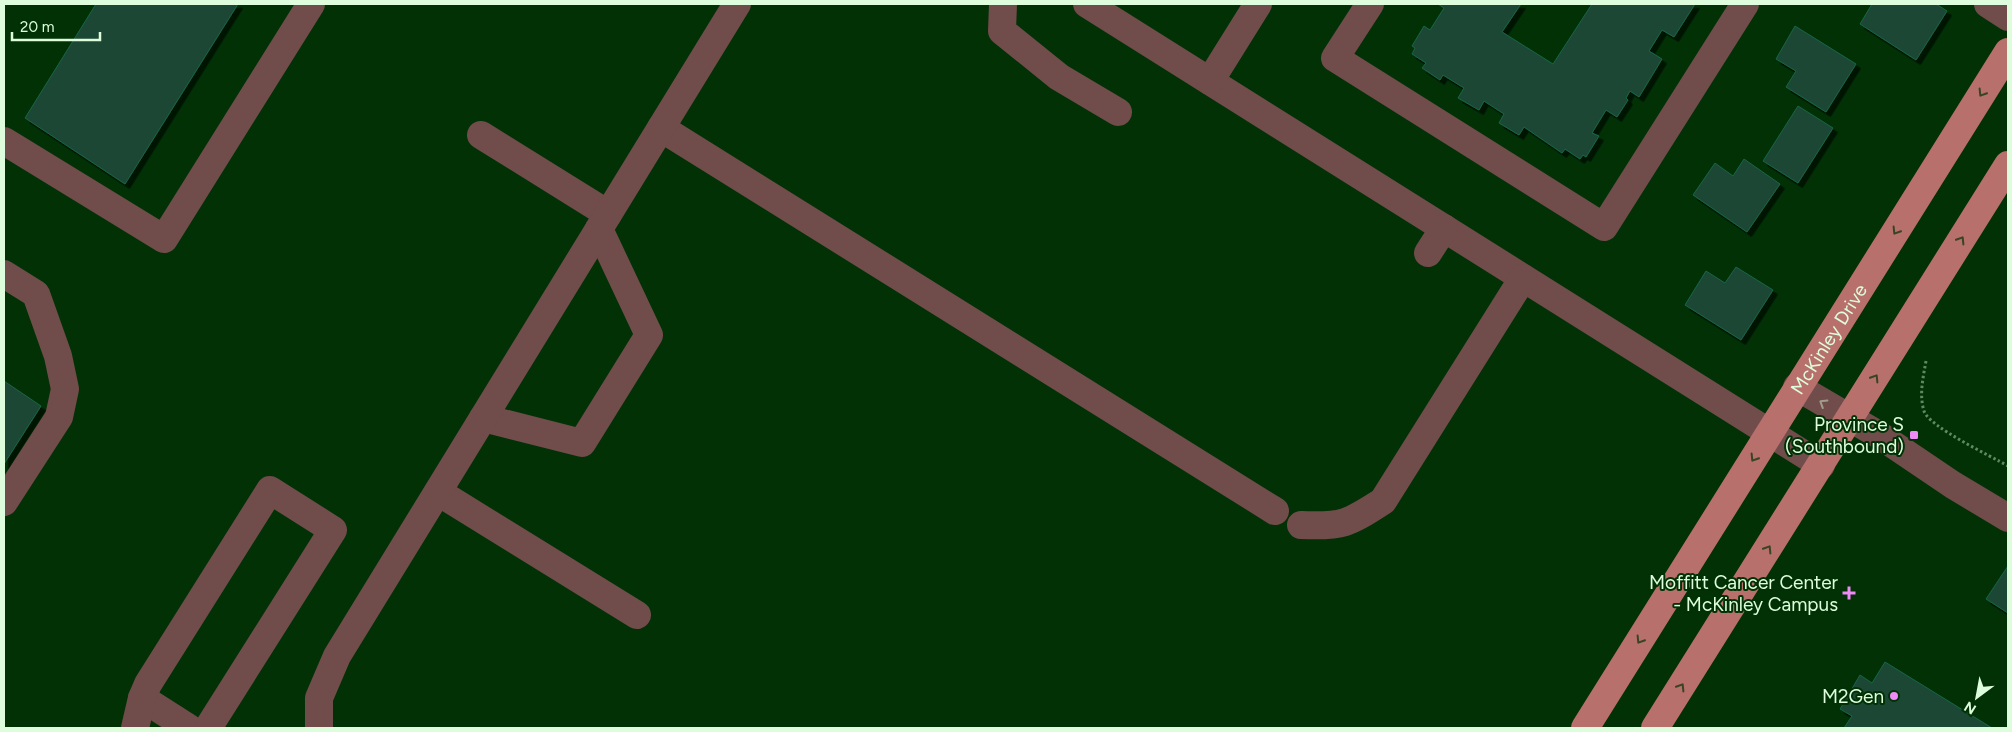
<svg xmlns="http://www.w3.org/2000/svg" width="2012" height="732" font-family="Figtree,sans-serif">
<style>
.building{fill:#1d4736;stroke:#19654a;filter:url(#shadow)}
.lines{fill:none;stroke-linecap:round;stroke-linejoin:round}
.path{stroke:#608962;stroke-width:3;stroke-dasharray:2.5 2.5;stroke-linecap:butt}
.minor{stroke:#704c4a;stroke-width:28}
.major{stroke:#b7706b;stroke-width:28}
.oneway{stroke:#384424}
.oneway2{stroke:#a19c8c}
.poi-dot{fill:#ef8bf7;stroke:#013105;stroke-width:2}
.labels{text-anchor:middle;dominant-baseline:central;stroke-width:4;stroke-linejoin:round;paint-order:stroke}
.street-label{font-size:19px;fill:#ddfddc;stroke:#013105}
.poi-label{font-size:19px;fill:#ddfddc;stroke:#013105;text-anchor:end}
</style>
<defs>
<filter id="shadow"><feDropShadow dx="4.5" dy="4.5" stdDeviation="0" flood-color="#0009"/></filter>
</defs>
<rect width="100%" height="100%" fill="#013105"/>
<g class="building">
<path d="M 96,4 L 238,4 L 125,184 L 25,118 Z"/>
<path d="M 1438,4 L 1521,4 L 1502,32 L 1553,64 L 1592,4 L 1695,4 L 1674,37 L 1662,30 L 1649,51 L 1662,59 L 1639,97 L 1630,91 L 1626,98 L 1628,100 L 1617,117 L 1606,110 L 1592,133 L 1599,136 L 1586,157 L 1583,155 L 1580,159 L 1565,149 L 1562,153 L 1524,127 L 1519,135 L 1499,123 L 1504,114 L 1484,101 L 1479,110 L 1458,98 L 1464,88 L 1443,75 L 1440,80 L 1422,68 L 1426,63 L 1412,54 L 1415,48 L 1412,46 L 1424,26 L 1430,30 L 1444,8 Z"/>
<path d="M 1872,4 L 1936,4 L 1947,11 L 1916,60 L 1860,24 Z"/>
<path d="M 1795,26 L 1856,64 L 1826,112 L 1786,87 L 1796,71 L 1776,59 Z"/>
<path d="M 1798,106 L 1833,128 L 1798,183 L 1763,161 Z"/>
<path d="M 1744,159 L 1780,184 L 1747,232 L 1693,195 L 1715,163 L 1733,176 Z"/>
<path d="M 1736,267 L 1773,290 L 1741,340 L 1685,305 L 1706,271 L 1725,283 Z"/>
<path d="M 4,381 L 41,406 L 4,464 Z"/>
<path d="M 2008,566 L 2008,613 L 1986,599 Z"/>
<path d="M 1885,662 L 1992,728 L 1844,728 L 1852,716 L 1840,709 L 1860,675 L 1872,683 Z"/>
</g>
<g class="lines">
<path class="path" d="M 1926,361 C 1923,378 1919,395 1924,411 C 1929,427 1991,456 2008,466"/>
<g class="minor">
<path d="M 1003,4 L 1002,31 L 1059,77 L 1118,112"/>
<path d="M 1087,4 L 1821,465"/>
<path d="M 1370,4 L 1335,58 L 1604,227 L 1745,4"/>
<path d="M 1988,4 L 2008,17"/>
<path d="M 1210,81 L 1258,4"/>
<path d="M 661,128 L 1275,511"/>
<path d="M 481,135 L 608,214"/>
<path d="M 4,141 L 164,239 L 311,4"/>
<path d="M 1428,253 L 1444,228"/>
<path d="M 4,274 L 36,294 L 58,356 L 65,389 L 59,417 L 4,502"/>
<path d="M 1797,387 L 1879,435 L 1953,485 L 2008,518"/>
<path d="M 483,418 L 582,443 L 649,335 L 599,229"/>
<path d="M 438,492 L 637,615"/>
<path d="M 1301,525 C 1343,527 1349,523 1383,501 L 1523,278"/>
<path d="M 142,698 L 189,728"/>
<path d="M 135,728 L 142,698 L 148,684 L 270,490 L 333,530 L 208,728"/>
<path d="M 319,728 L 319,698 L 337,656 L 737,4"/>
</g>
<g class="major">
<path id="s1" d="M 1585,728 L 2008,52"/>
<path d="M 1655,728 L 2008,165"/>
</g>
</g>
<defs><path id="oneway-chevron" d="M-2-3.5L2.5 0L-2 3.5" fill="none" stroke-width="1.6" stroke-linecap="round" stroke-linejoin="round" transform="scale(1.25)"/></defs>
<g class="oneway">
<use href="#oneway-chevron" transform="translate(1982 93) rotate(122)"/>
<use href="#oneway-chevron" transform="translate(1896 231) rotate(122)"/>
<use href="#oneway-chevron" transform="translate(1961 240) rotate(-58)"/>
<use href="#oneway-chevron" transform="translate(1875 378) rotate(-58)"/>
<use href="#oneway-chevron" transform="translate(1754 458) rotate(122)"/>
<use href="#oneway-chevron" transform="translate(1768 549) rotate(-58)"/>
<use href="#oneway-chevron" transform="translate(1640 640) rotate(122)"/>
<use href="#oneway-chevron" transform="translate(1681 687) rotate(-58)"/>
</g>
<use class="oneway2" href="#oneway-chevron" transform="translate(1823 403) rotate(-148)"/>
<g class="poi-dot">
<rect x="1909" y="430" width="10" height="10" rx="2.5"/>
<path d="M1846.5 585.5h5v5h5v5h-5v5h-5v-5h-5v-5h5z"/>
<circle cx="1894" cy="696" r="5"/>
</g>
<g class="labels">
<g class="street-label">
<text stroke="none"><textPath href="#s1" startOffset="459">McKinley Drive</textPath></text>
</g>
<g class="poi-label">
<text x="1904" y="424">Province S<tspan x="1904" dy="22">(Southbound)</tspan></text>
<text x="1838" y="582">Moffitt Cancer Center<tspan x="1838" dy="22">- McKinley Campus</tspan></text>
<text x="1884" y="696">M2Gen</text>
</g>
</g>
<rect width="2012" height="732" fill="none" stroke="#ddfddc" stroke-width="10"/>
<g transform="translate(1977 697) rotate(212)" stroke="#013105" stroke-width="4" paint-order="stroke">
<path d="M0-4L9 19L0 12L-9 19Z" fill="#ddfddc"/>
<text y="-8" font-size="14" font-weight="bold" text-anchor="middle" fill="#ddfddc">N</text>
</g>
<path d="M12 32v8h88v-8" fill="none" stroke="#ddfddc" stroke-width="2.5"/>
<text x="20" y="32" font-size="15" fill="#ddfddc" stroke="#013105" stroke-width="4" paint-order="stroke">20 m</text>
</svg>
